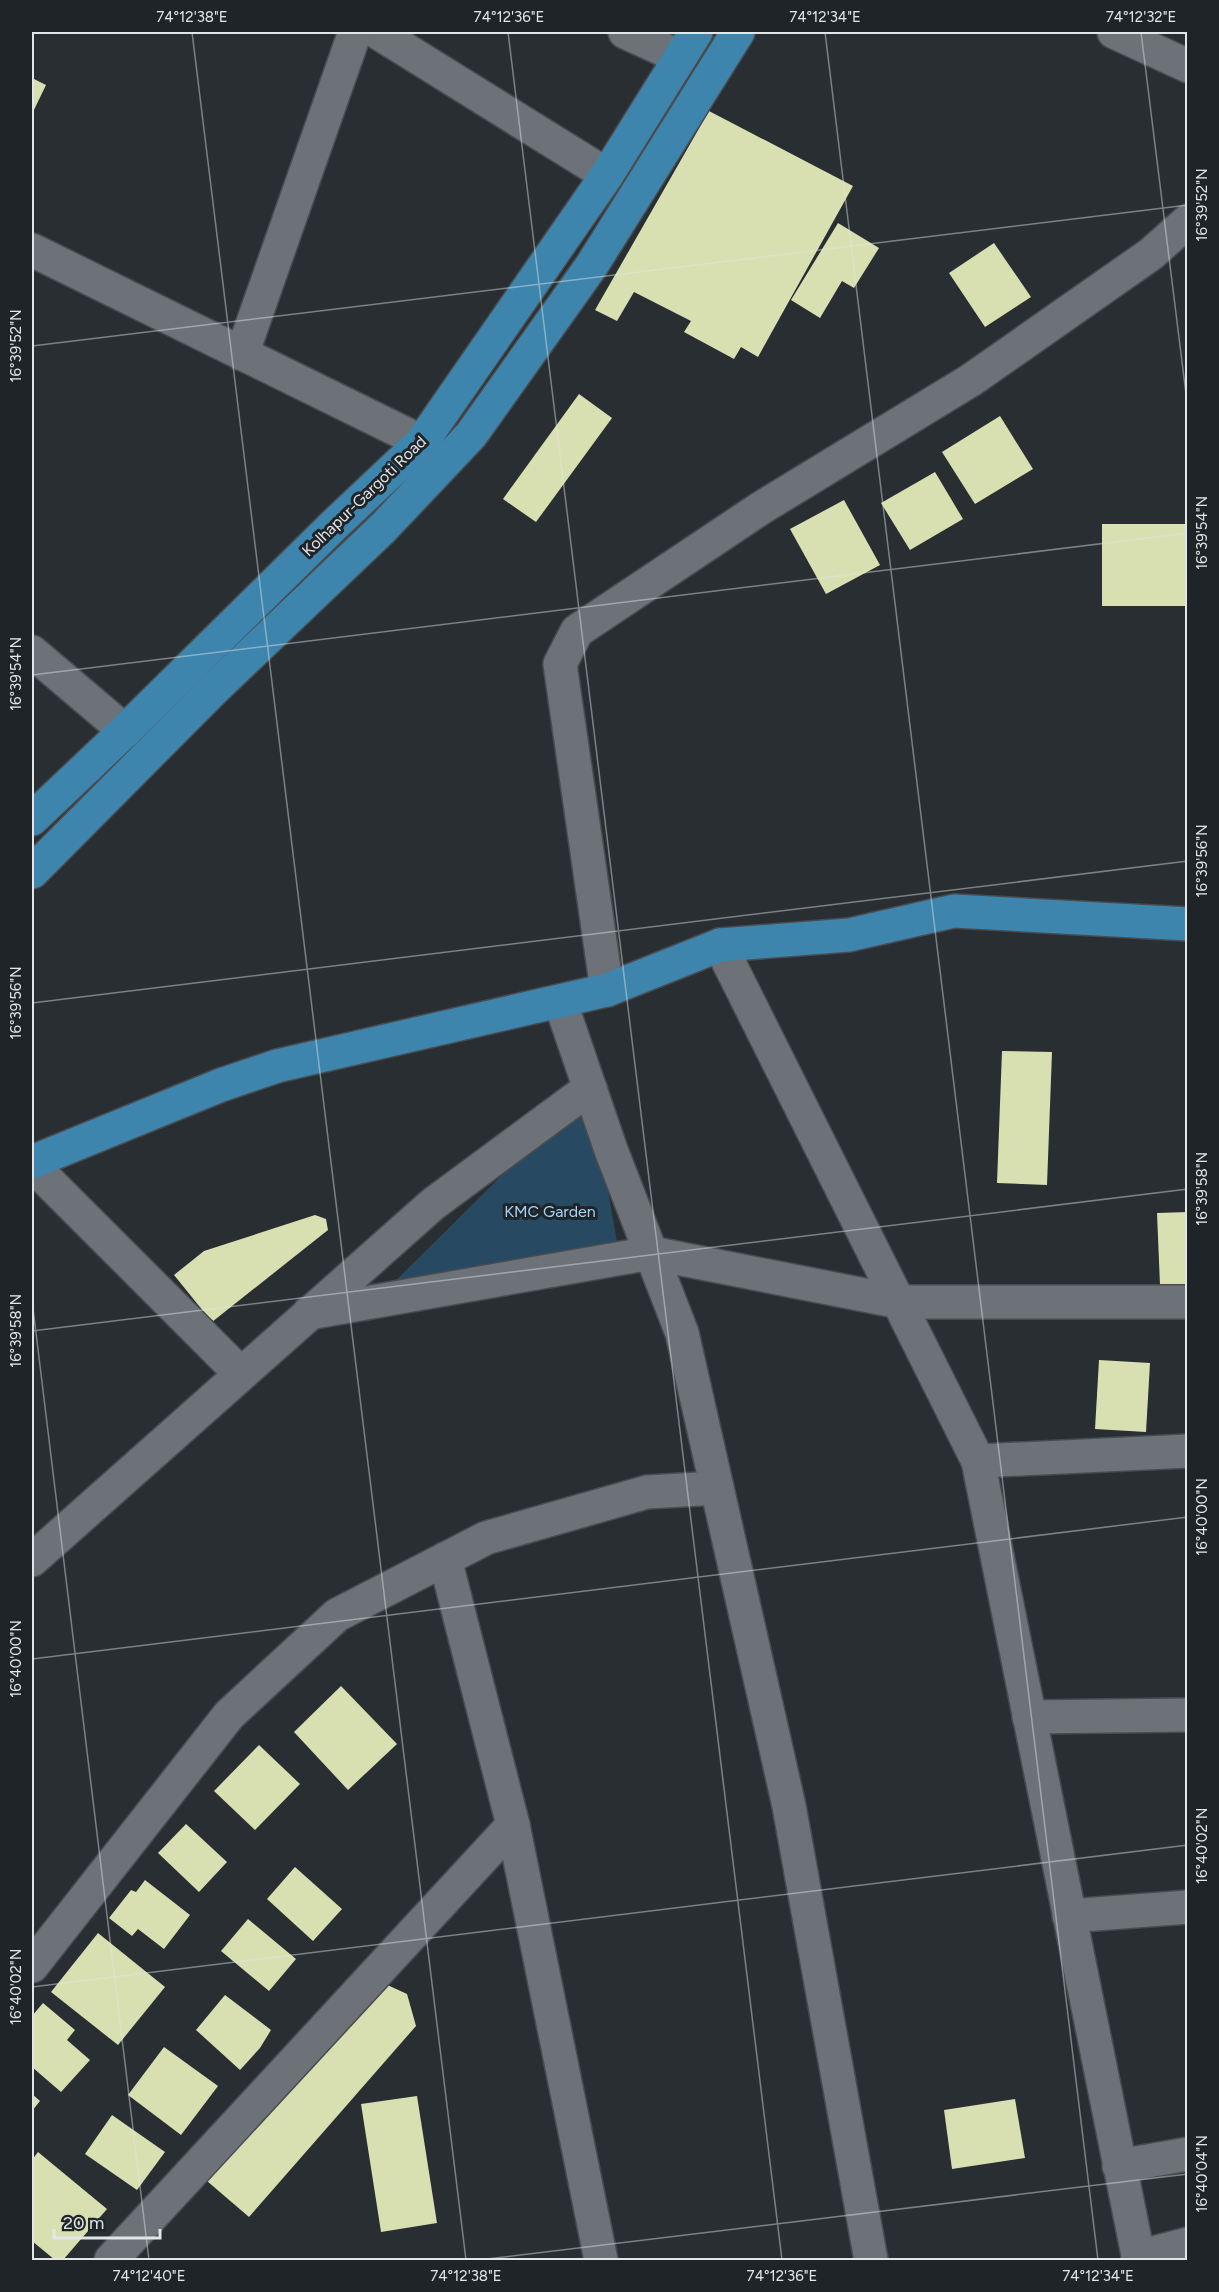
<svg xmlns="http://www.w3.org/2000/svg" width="1219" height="2292" font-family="Figtree,sans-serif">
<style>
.green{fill:#274a62}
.building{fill:#d8e0b2}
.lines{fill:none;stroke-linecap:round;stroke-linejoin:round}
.minor-casing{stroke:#484c50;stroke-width:36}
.major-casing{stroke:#484c50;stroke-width:36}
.minor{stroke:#6c7277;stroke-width:33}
.major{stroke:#3e85ae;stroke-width:33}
.ticks{fill:none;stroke:#e3e6e9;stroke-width:1.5;stroke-opacity:0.45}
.labels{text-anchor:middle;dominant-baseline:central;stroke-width:6;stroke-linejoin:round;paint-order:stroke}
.street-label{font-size:16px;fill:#e3e6e9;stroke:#1f2428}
.park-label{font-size:16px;fill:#a4d6fa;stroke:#1f2428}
.neatline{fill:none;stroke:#e3e6e9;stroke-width:2}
.ticks-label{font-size:15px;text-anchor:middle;fill:#e3e6e9}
</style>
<rect width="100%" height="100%" fill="#292e32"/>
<path class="green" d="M 590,1088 L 620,1259 L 375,1301 Z"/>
<g class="building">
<path d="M 32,78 L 46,85 L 32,114 Z"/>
<path d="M 709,111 L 853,186 L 758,357 L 741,347 L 734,359 L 684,332 L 691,321 L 634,292 L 617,321 L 595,310 Z"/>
<path d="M 838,223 L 879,248 L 854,288 L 842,281 L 820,318 L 791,300 Z"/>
<path d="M 994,243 L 1031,297 L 985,327 L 949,273 Z"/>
<path d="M 579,394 L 612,418 L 536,522 L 503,499 Z"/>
<path d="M 1000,416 L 1033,469 L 975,504 L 942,452 Z"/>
<path d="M 935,472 L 963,519 L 910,550 L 881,503 Z"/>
<path d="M 844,500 L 880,565 L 826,594 L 790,529 Z"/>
<rect x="1102" y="524" width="86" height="82"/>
<path d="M 1002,1051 L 1052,1052 L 1047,1185 L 997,1183 Z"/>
<path d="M 1188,1212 L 1188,1284 L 1160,1285 L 1157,1213 Z"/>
<path d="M 315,1215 L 326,1219 L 328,1230 L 212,1322 L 174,1275 L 204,1251 Z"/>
<path d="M 1099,1360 L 1150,1363 L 1146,1432 L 1095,1429 Z"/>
<path d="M 341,1686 L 397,1744 L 348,1790 L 294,1732 Z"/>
<path d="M 259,1745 L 300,1784 L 255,1830 L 214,1791 Z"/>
<path d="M 186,1824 L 227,1862 L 199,1892 L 158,1853 Z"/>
<path d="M 295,1867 L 342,1909 L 313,1941 L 267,1899 Z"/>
<path d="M 145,1880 L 190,1915 L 164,1949 L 138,1929 L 132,1936 L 109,1918 L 131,1890 L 136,1892 Z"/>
<path d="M 248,1919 L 296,1959 L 269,1991 L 221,1951 Z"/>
<path d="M 98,1933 L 165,1987 L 118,2045 L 51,1992 Z"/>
<path d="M 381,1982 L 407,1994 L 416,2026 L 249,2217 L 207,2181 Z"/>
<path d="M 225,1995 L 271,2030 L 260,2048 L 240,2070 L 196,2030 Z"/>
<path d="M 43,2003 L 75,2030 L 67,2040 L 90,2060 L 61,2092 L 32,2067 L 32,2016 Z"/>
<path d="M 164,2047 L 218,2086 L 181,2135 L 128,2095 Z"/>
<path d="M 32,2094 L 40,2101 L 32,2111 Z"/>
<path d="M 417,2096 L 437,2223 L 381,2232 L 361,2104 Z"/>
<path d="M 1015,2099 L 1025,2158 L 952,2169 L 944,2110 Z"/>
<path d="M 112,2115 L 165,2152 L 137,2190 L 85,2154 Z"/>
<path d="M 38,2152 L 107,2209 L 63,2260 L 55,2260 L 32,2241 L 32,2160 Z"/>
</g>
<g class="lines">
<g class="minor-casing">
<g id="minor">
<path d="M 377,32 L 607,175"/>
<path d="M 625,32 L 680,57"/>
<path d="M 1114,32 L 1188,66"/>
<path d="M 32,250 L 422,442"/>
<path d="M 242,354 L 355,32"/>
<path d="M 32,652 L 125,731"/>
<path d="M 720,945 L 978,1461 L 1139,2260"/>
<path d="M 607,990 L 560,664 L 577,631 L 761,508 L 971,380 L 1151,254 L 1188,221"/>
<path d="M 560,1001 L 611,1150 L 682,1333 L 789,1806 L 871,2260"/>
<path d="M 32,1165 L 240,1373"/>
<path d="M 309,1313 L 651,1253 L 900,1302 L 1188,1302"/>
<path d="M 978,1461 L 1188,1451"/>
<path d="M 445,1559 L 513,1825 L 601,2260"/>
<path d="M 32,1560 L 433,1204 L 590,1088"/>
<path d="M 1029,1717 L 1188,1715"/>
<path d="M 1069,1916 L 1188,1907"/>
<path d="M 32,1966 L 229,1715 L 337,1615 L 486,1538 L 647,1492 L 717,1488"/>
<path d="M 1119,2166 L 1188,2154"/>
<path d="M 1138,2257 L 1188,2244"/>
<path d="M 111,2260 L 513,1825"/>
</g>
</g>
<g class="major-casing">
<g id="major">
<path d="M 32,819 L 125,731 L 333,526 L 422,442 L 607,175 L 696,32"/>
<path d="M 32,872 L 213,690 L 383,528 L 471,435 L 592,265 L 738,32"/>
<path d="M 32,1162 L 221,1085 L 277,1066 L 607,990 L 720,945 L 849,935 L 954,911 L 1188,924"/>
</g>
</g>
<use href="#minor" class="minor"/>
<use href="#major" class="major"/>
</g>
<path class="ticks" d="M 192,32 L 466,2260M 508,32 L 782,2260M 825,32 L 1098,2260M 1141,32 L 1188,410M 32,346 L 1188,205M 32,675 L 1188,533M 32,1003 L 1188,861M 32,1300 L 149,2260M 32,1331 L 1188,1189M 32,1659 L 1188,1517M 32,1987 L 1188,1845M 479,2260 L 1188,2174"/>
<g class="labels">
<g class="street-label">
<text transform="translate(364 496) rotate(-44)">Kolhapur-Gargoti Road</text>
</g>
<g class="park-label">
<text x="550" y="1211">KMC Garden</text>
</g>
</g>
<rect width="1219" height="2292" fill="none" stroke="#1f2428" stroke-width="66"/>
<path d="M54 2229v9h106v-9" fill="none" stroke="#e3e6e9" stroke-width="3"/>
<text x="63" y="2229" font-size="18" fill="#e3e6e9" stroke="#1f2428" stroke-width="4.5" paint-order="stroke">20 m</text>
<rect x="33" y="33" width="1153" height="2226" class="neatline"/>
<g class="ticks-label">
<text x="192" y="22">74°12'38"E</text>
<text x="509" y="22">74°12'36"E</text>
<text x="825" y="22">74°12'34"E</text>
<text x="1141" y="22">74°12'32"E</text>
<text transform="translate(1202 205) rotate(-90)" y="5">16°39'52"N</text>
<text transform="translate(16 346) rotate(-90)" y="5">16°39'52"N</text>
<text transform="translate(1202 533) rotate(-90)" y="5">16°39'54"N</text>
<text transform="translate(16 674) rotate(-90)" y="5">16°39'54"N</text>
<text transform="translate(1202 861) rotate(-90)" y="5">16°39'56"N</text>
<text transform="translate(16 1003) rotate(-90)" y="5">16°39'56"N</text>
<text transform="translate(1202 1189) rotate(-90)" y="5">16°39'58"N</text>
<text transform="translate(16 1331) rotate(-90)" y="5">16°39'58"N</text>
<text transform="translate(1202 1517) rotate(-90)" y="5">16°40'00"N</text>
<text transform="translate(16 1659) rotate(-90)" y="5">16°40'00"N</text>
<text transform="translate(1202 1846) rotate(-90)" y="5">16°40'02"N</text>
<text transform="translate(16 1987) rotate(-90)" y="5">16°40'02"N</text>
<text transform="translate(1202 2174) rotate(-90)" y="5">16°40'04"N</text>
<text x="149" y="2281">74°12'40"E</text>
<text x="466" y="2281">74°12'38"E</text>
<text x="782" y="2281">74°12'36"E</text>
<text x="1098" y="2281">74°12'34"E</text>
</g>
</svg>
